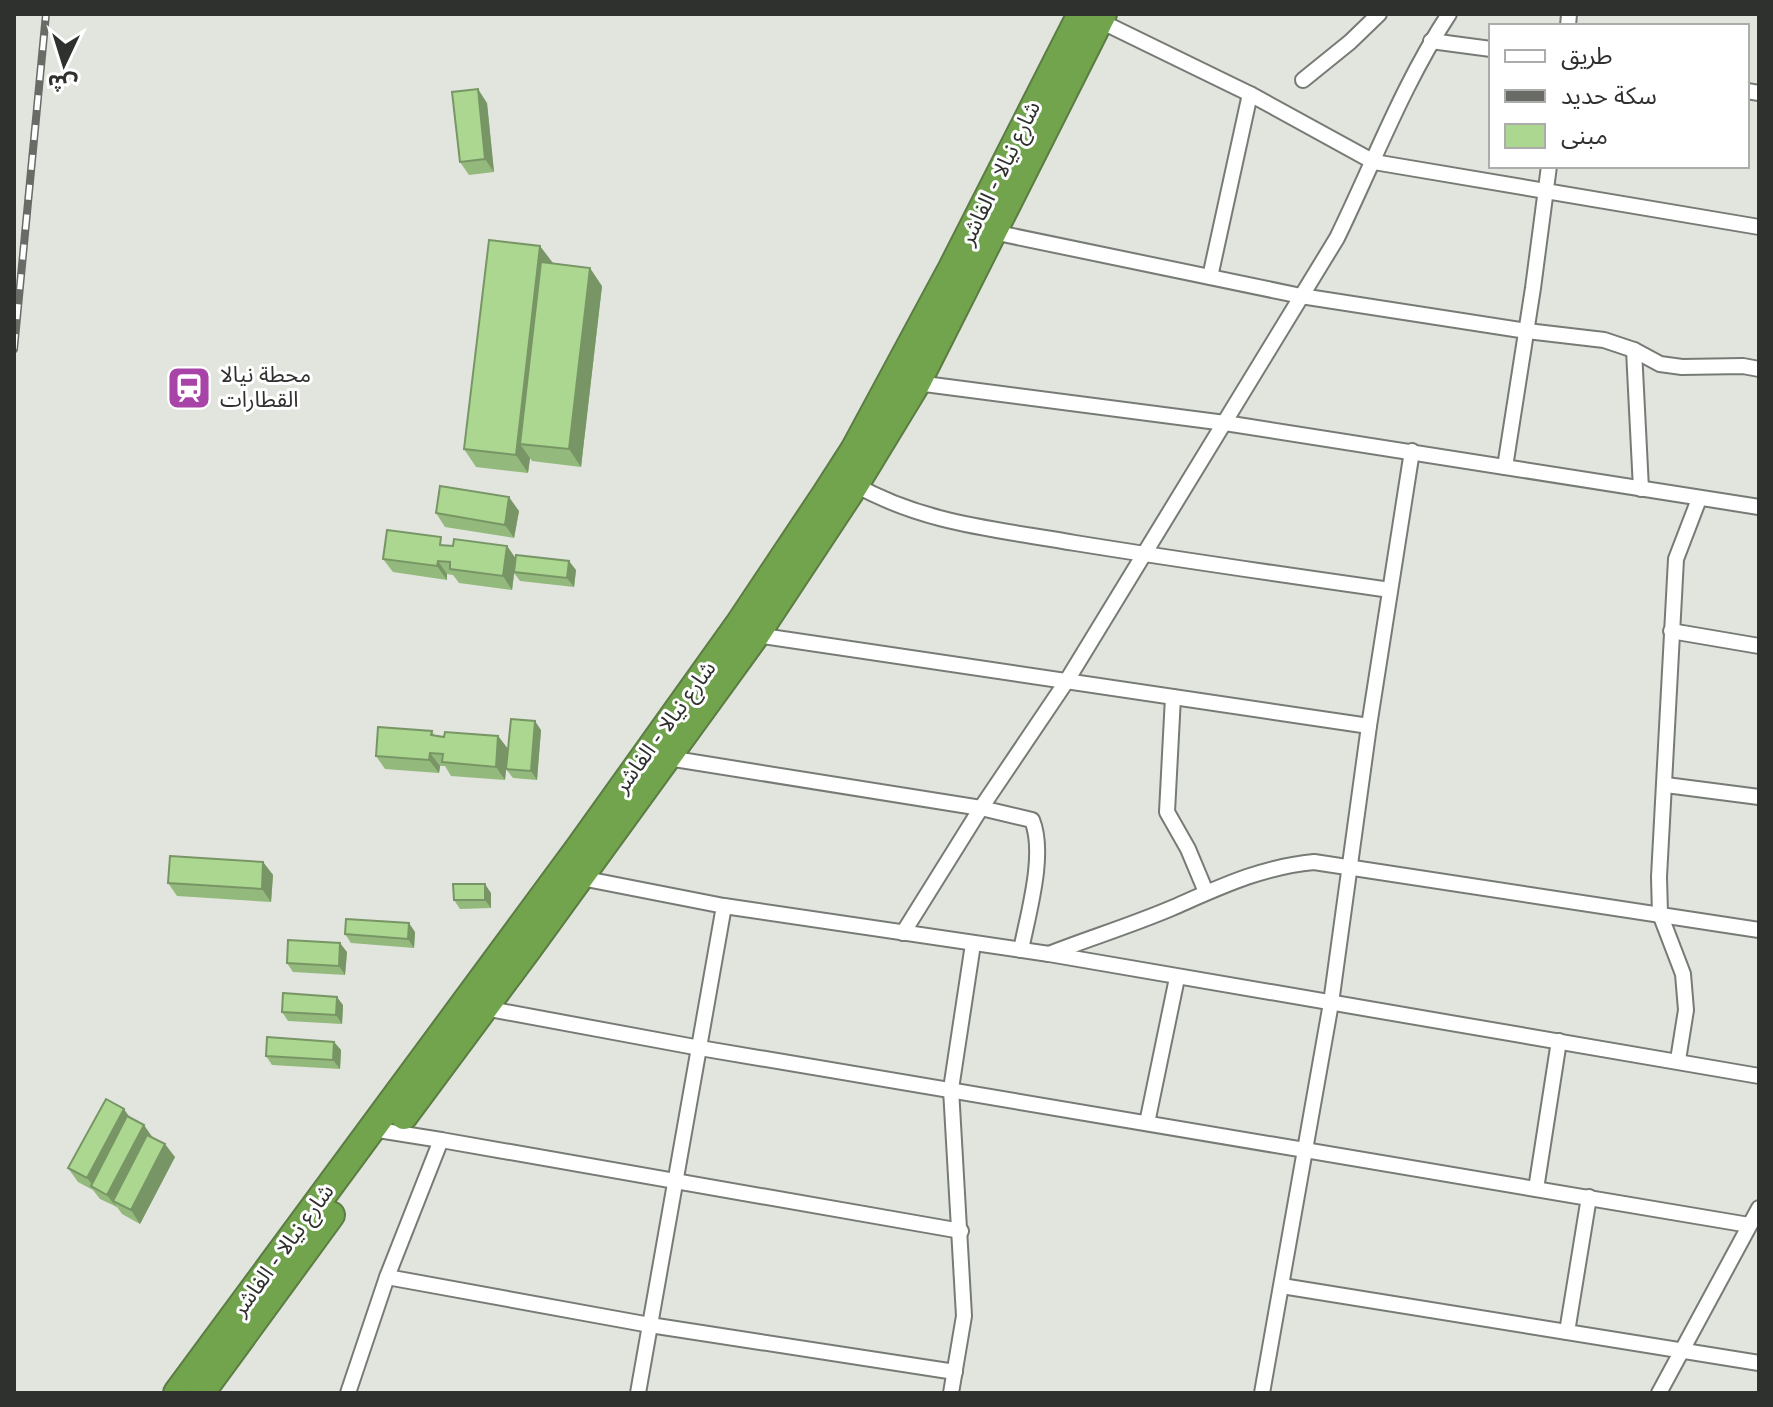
<svg xmlns="http://www.w3.org/2000/svg" width="1773" height="1407" font-family="'Varela Round','Noto Sans Arabic',sans-serif">
<style>
.lines{fill:none;stroke-linecap:round;stroke-linejoin:round}
.street-casing{stroke:#777b75;stroke-width:18}
.highway-casing{stroke:#5b7c42;stroke-width:30}
.street{stroke:#fff;stroke-width:14}
.highway{stroke:#72a44d;stroke-width:26}
.rail-casing{stroke:#696b67;stroke-width:8}
.rail{stroke:#fff;stroke-width:5;stroke-dasharray:15;stroke-linecap:butt}
.wall{fill:#94b97c}
.shaded-wall{fill:#789665}
.building{fill:#acd790;stroke:#789665;stroke-width:2}
.labels{text-anchor:middle;dominant-baseline:central;stroke-width:6;stroke-linejoin:round;paint-order:stroke}
.street-label{font-size:22px;fill:#2f312e;stroke:#fff}
.poi-label{font-size:22px;fill:#2f312e;stroke:#fff;text-anchor:start}
</style>
<rect width="100%" height="100%" fill="#e1e5de"/>
<g class="lines">
<g class="street-casing">
<g id="street">
<path d="M 1096,19 L 1250,94 L 1374,162 L 1759,227"/>
<path d="M 1568,26 L 1569,14"/>
<path d="M 1431,41 L 1491,49"/>
<path d="M 1303,80 L 1350,42 L 1379,14"/>
<path d="M 1747,91 L 1759,93"/>
<path d="M 993,232 L 1301,296 L 1527,331 L 1604,340 L 1634,350 L 1660,364 L 1682,367 L 1743,366 L 1759,369"/>
<path d="M 1210,277 L 1250,94"/>
<path d="M 1634,350 L 1641,489"/>
<path d="M 917,383 L 1225,423 L 1759,507"/>
<path d="M 1505,467 L 1533,288 L 1549,166"/>
<path d="M 852,483 C 924,524 995,529 1075,543 C 1180,560 1285,575 1390,590"/>
<path d="M 1671,631 L 1759,646"/>
<path d="M 756,635 L 1369,726"/>
<path d="M 1173,697 L 1167,812 L 1188,849 L 1206,892"/>
<path d="M 668,758 L 981,808 L 1032,820 C 1046,854 1028,914 1021,950"/>
<path d="M 1666,785 L 1759,797"/>
<path d="M 576,877 L 724,906 L 1049,954 L 1759,1076"/>
<path d="M 903,933 L 981,808 L 1066,682 L 1337,238 C 1374,162 1403,84 1449,14"/>
<path d="M 1049,954 C 1090,938 1132,925 1172,908 C 1220,887 1261,867 1314,862 L 1759,930"/>
<path d="M 484,1008 L 700,1048 L 1749,1225"/>
<path d="M 1678,1060 L 1686,1010 L 1683,974 L 1660,914 L 1659,877 L 1676,559 L 1699,499"/>
<path d="M 1147,1123 L 1177,978"/>
<path d="M 441,1140 L 961,1231"/>
<path d="M 1536,1189 L 1559,1041"/>
<path d="M 387,1277 L 650,1325 L 955,1372"/>
<path d="M 1282,1286 L 1759,1363"/>
<path d="M 1567,1332 L 1589,1197"/>
<path d="M 348,1393 L 387,1277 L 441,1140 L 372,1129"/>
<path d="M 638,1393 L 724,906"/>
<path d="M 951,1393 L 964,1316 L 951,1089 L 973,944"/>
<path d="M 1262,1393 L 1331,1003 L 1369,726 L 1412,451"/>
<path d="M 1659,1393 L 1759,1208"/>
</g>
</g>
<g class="highway-casing">
<g id="highway">
<path d="M 404,1116 L 528,949 L 756,635 L 855,485 L 917,383 L 1103,14"/>
<path d="M 177,1393 L 579,848 L 739,624 L 825,495 L 854,450 L 952,268 L 1081,14"/>
<path d="M 201,1393 L 331,1215"/>
</g>
</g>
<use href="#street" class="street"/>
<use href="#highway" class="highway"/>
<g class="rail-casing">
<path id="rail" d="M 14,349 L 46,14"/>
</g>
<use href="#rail" class="rail"/>
</g>
<g class="wall">
<path d="M 487,103 L 494,172 L 469,175 L 460,162 Z"/>
<path d="M 553,264 L 602,286 L 581,467 L 532,461 L 530,458 L 528,473 L 476,467 L 464,449 Z"/>
<path d="M 519,511 L 514,538 L 445,527 L 436,513 Z"/>
<path d="M 447,546 L 507,546 L 516,559 L 576,570 L 574,587 L 520,581 L 514,573 L 512,590 L 459,583 L 453,575 L 447,574 L 447,580 L 393,572 L 383,559 Z"/>
<path d="M 541,730 L 537,780 L 513,778 L 506,769 Z"/>
<path d="M 432,731 L 435,736 L 444,737 L 498,736 L 508,749 L 505,780 L 451,776 L 445,766 L 440,766 L 439,773 L 385,769 L 376,756 Z"/>
<path d="M 263,862 L 273,875 L 271,902 L 177,896 L 168,883 Z"/>
<path d="M 491,893 L 491,908 L 460,909 L 454,900 Z"/>
<path d="M 415,932 L 414,948 L 351,943 L 345,934 Z"/>
<path d="M 347,952 L 345,975 L 293,972 L 287,963 Z"/>
<path d="M 343,1005 L 342,1024 L 288,1021 L 282,1012 Z"/>
<path d="M 334,1042 L 341,1050 L 340,1069 L 272,1065 L 266,1056 Z"/>
<path d="M 131,1118 L 175,1157 L 140,1224 L 122,1214 L 117,1207 L 100,1199 L 93,1190 L 78,1182 L 68,1168 Z"/>
</g>
<g class="shaded-wall">
<path d="M 478,89 L 487,103 L 494,172 L 485,159 Z"/>
<path d="M 540,246 L 553,263 L 520,444 L 530,458 L 528,473 L 516,455 Z"/>
<path d="M 590,268 L 602,286 L 581,467 L 569,449 Z"/>
<path d="M 509,497 L 519,511 L 514,538 L 505,525 Z"/>
<path d="M 507,546 L 516,559 L 512,590 L 503,576 Z"/>
<path d="M 438,561 L 447,574 L 447,580 L 437,566 Z"/>
<path d="M 569,561 L 576,570 L 574,587 L 567,578 Z"/>
<path d="M 535,721 L 541,730 L 537,780 L 531,771 Z"/>
<path d="M 498,736 L 508,749 L 505,780 L 496,767 Z"/>
<path d="M 430,753 L 440,766 L 439,773 L 429,760 Z"/>
<path d="M 263,862 L 273,875 L 271,902 L 262,889 Z"/>
<path d="M 485,884 L 491,893 L 491,908 L 485,900 Z"/>
<path d="M 409,923 L 415,932 L 414,948 L 408,939 Z"/>
<path d="M 340,943 L 347,952 L 345,975 L 339,966 Z"/>
<path d="M 337,997 L 343,1005 L 342,1024 L 336,1015 Z"/>
<path d="M 334,1042 L 341,1050 L 340,1069 L 333,1060 Z"/>
<path d="M 124,1109 L 133,1122 L 94,1187 L 87,1178 Z"/>
<path d="M 144,1125 L 153,1138 L 113,1201 L 117,1208 L 107,1195 Z"/>
<path d="M 165,1144 L 175,1157 L 140,1224 L 131,1210 Z"/>
</g>
<g class="building">
<path d="M 478,89 L 485,159 L 460,162 L 452,92 Z"/>
<path d="M 489,240 L 540,246 L 516,455 L 464,449 Z"/>
<path d="M 541,262 L 590,268 L 569,449 L 520,444 Z"/>
<path d="M 440,486 L 509,497 L 505,525 L 436,513 Z"/>
<path d="M 387,530 L 441,537 L 440,545 L 453,546 L 454,539 L 507,546 L 503,576 L 450,569 L 450,562 L 438,561 L 437,566 L 383,559 Z"/>
<path d="M 516,555 L 569,561 L 567,578 L 514,572 Z"/>
<path d="M 511,719 L 535,721 L 531,771 L 506,769 Z"/>
<path d="M 378,727 L 432,731 L 431,735 L 444,737 L 445,732 L 498,736 L 496,767 L 442,762 L 443,754 L 430,753 L 429,760 L 376,756 Z"/>
<path d="M 170,856 L 263,862 L 262,889 L 168,883 Z"/>
<path d="M 453,884 L 485,884 L 485,900 L 454,900 Z"/>
<path d="M 346,919 L 409,923 L 408,939 L 345,934 Z"/>
<path d="M 288,940 L 340,943 L 339,966 L 287,963 Z"/>
<path d="M 283,993 L 337,997 L 336,1015 L 282,1012 Z"/>
<path d="M 267,1037 L 334,1042 L 333,1060 L 266,1056 Z"/>
<path d="M 106,1099 L 124,1109 L 87,1178 L 68,1168 Z"/>
<path d="M 127,1116 L 144,1125 L 107,1195 L 91,1186 Z"/>
<path d="M 147,1135 L 165,1144 L 131,1210 L 113,1201 Z"/>
</g>
<defs>
<g id="station-square" transform="scale(2.3)"><rect x="-9" y="-9" width="18" height="18" rx="4" fill="#a843a8" stroke="#fff"/><path d="M-3-6H3Q5-6 5-4V2Q5 4 3 4L4.5 6H3L1.5 4h-3L-3 6H-4.5L-3 4Q-5 4-5 2V-4Q-5-6-3-6ZM-3.5-4v3h7v-3ZM-3.5 1v1.5H-2V1ZM2 1v1.5H3.5V1Z" fill="#fff"/></g>
</defs>
<g fill-rule="evenodd">
<use href="#station-square" x="189" y="388"/>
</g>
<g class="labels">
<g class="street-label">
<text transform="translate(1000 173) rotate(-64)">شارع نيالا - الفاشر</text>
<text transform="translate(665 727) rotate(-54)">شارع نيالا - الفاشر</text>
<text transform="translate(283 1250) rotate(-54)">شارع نيالا - الفاشر</text>
</g>
<g class="poi-label">
<text x="220" y="375">محطة نيالا<tspan x="220" dy="25">القطارات</tspan></text>
</g>
</g>
<rect width="1773" height="1407" fill="none" stroke="#2f312e" stroke-width="32"/>
<rect x="1489" y="24" width="260" height="144" fill="#ffffff" stroke="#acadab" stroke-width="2"/>
<rect x="1505" y="50" width="40" height="12" fill="#ffffff" stroke="#acadab" stroke-width="2"/>
<text x="1561" y="64" font-size="24" fill="#2f312e">طريق</text>
<rect x="1505" y="90" width="40" height="12" fill="#696b67" stroke="#acadab" stroke-width="2"/>
<text x="1561" y="104" font-size="24" fill="#2f312e">سكة حديد</text>
<rect x="1505" y="124" width="40" height="24" fill="#acd790" stroke="#acadab" stroke-width="2"/>
<text x="1561" y="144" font-size="24" fill="#2f312e">مبنى</text>
<g transform="translate(64 64) rotate(184)" stroke="#ffffff" stroke-width="6" paint-order="stroke">
<path d="M0-6L14 30L0 20L-14 30Z" fill="#2f312e"/>
<text y="-12" font-size="22" font-weight="bold" text-anchor="middle" fill="#2f312e">ش</text>
</g>
</svg>
